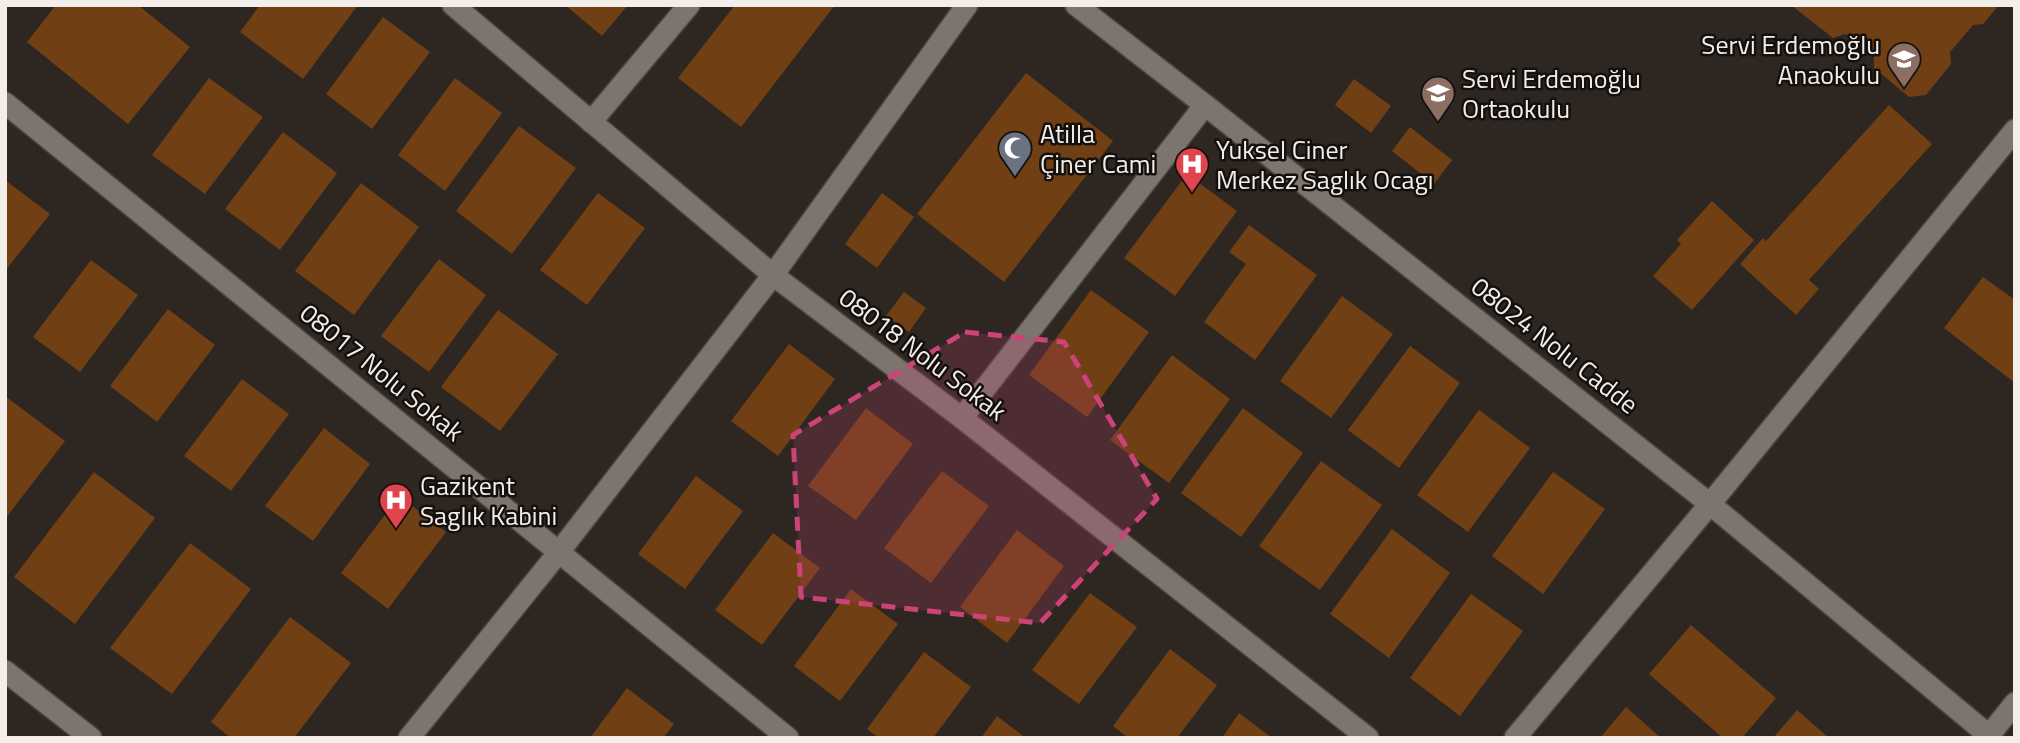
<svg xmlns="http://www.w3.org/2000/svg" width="2020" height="743" font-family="'Titillium Web',sans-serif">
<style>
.building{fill:#703f14}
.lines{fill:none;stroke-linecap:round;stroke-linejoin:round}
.minor-casing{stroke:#4b4540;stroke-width:24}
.minor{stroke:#7d746d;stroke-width:21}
.marked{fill:#cc4378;fill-opacity:0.2;stroke:#cc4378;stroke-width:5;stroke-dasharray:14 9;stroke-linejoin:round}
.labels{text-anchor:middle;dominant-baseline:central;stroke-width:5;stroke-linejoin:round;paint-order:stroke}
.poi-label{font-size:26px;fill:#f3eeea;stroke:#14100e;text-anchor:start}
.street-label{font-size:26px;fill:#f3eeea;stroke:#14100e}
</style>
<rect width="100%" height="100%" fill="#2e2721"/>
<g class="building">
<path d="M 56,5 L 138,5 L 190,47 L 128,124 L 27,42 Z"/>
<path d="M 260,5 L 358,5 L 303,79 L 240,32 Z"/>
<path d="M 565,5 L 628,5 L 602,36 Z"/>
<path d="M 735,5 L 835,5 L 741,127 L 678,78 Z"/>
<path d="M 1791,5 L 1999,5 L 1983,24 L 1973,25 L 1950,52 L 1951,64 L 1926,95 L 1909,97 L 1874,68 L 1874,56 L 1845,34 L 1833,38 Z"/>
<path d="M 383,17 L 430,52 L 372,129 L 326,94 Z"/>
<path d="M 1026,73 L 1113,141 L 1004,282 L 917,214 Z"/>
<path d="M 209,78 L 263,117 L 205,194 L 152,155 Z"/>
<path d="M 455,78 L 502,113 L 445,191 L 398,155 Z"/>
<path d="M 1354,79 L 1391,106 L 1371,133 L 1335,105 Z"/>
<path d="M 1889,105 L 1932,144 L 1809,280 L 1819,289 L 1796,315 L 1740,264 L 1763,238 L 1766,241 Z"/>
<path d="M 519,126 L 576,168 L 512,254 L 456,211 Z"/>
<path d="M 1410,127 L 1452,160 L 1434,184 L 1392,151 Z"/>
<path d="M 283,132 L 337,173 L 280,250 L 225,209 Z"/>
<path d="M 1187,174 L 1237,211 L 1175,296 L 1124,258 Z"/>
<path d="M 5,180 L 50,214 L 5,271 Z"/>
<path d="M 361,183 L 419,227 L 354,315 L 295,271 Z"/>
<path d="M 598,193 L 645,228 L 587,305 L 540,270 Z"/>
<path d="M 882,193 L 914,217 L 877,268 L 845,244 Z"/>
<path d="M 1712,201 L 1754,240 L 1692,310 L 1653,276 L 1681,244 L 1677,240 Z"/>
<path d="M 1249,225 L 1317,275 L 1255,360 L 1204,322 L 1246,264 L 1229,252 Z"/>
<path d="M 439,259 L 486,295 L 429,372 L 381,336 Z"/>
<path d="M 91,260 L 138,295 L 80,372 L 33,337 Z"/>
<path d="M 1983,277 L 2015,300 L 2015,383 L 1944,328 Z"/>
<path d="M 1091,290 L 1149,332 L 1087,417 L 1029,375 Z"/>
<path d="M 904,292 L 926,308 L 909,332 L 886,316 Z"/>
<path d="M 1342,296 L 1393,334 L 1331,418 L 1280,381 Z"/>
<path d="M 168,309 L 215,345 L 157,422 L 110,386 Z"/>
<path d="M 498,310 L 558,354 L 500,431 L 441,387 Z"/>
<path d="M 789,344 L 835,379 L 778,456 L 731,421 Z"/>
<path d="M 1410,346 L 1460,383 L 1399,468 L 1348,430 Z"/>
<path d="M 1172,355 L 1230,399 L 1169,483 L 1110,440 Z"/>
<path d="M 242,379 L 289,414 L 231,491 L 184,456 Z"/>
<path d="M 5,396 L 65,441 L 5,519 Z"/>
<path d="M 866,408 L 913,444 L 856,520 L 808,486 Z"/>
<path d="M 1243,408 L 1303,453 L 1241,537 L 1181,493 Z"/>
<path d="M 1479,410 L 1530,448 L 1468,532 L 1417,495 Z"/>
<path d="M 324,428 L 370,464 L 313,541 L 265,506 Z"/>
<path d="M 1321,461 L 1382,505 L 1320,590 L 1259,546 Z"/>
<path d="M 942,471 L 989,506 L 931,583 L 884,548 Z"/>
<path d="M 94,472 L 155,518 L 75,624 L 14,577 Z"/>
<path d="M 1553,472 L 1605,509 L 1543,594 L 1492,556 Z"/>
<path d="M 696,476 L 743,511 L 685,589 L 638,554 Z"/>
<path d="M 399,496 L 446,532 L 388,609 L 341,573 Z"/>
<path d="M 1392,529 L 1450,573 L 1389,658 L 1330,614 Z"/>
<path d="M 1017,530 L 1064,566 L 1007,643 L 960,607 Z"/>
<path d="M 773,533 L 820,568 L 762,645 L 715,610 Z"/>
<path d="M 190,543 L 251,589 L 172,694 L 110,648 Z"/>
<path d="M 851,589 L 898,624 L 840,701 L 794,666 Z"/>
<path d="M 1090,593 L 1137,627 L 1079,704 L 1032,670 Z"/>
<path d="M 1471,594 L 1523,631 L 1460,716 L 1410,678 Z"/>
<path d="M 290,617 L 351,663 L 294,738 L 231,738 L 211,722 Z"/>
<path d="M 1691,625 L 1776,698 L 1742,738 L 1723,738 L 1649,674 Z"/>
<path d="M 1170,649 L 1217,685 L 1177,738 L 1128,738 L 1113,726 Z"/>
<path d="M 924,652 L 971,687 L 933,738 L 879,738 L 867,729 Z"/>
<path d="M 627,688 L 674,724 L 663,738 L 590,738 Z"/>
<path d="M 1626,707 L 1661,738 L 1600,738 Z"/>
<path d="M 1797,710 L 1829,738 L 1773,738 Z"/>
<path d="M 1239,713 L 1272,738 L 1222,738 Z"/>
<path d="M 997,716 L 1026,738 L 981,738 Z"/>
</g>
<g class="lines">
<g class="minor-casing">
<g id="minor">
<path d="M 453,5 L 773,275 L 962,418 L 1368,738"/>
<path d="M 1076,5 L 1205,105 L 1710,504 L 1992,738"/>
<path d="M 5,103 L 788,738"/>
<path d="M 591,122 L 689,5"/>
<path d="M 962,418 L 1205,105"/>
<path d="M 5,671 L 91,738"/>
<path d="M 409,738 L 559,552 L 773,275 L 967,5"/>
<path d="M 1515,738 L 1710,504 L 2015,130"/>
<path d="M 1987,738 L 2015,703"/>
</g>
</g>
<use href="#minor" class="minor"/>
</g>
<path class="marked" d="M 965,332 L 1064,342 L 1157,499 L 1040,623 L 801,597 L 793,435 Z"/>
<defs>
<g id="school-pin" transform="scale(1.75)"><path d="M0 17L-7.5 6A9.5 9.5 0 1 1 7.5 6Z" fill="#8d6e63" stroke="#14100e"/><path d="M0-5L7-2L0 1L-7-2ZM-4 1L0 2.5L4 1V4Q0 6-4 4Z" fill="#fff"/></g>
<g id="mosque-pin" transform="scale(1.75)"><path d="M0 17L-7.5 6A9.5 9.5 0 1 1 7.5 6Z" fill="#6b7280" stroke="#14100e"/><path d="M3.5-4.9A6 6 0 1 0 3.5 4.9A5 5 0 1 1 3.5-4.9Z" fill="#fff"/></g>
<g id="hospital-pin" transform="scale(1.75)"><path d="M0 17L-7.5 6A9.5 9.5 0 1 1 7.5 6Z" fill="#e0444e" stroke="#14100e"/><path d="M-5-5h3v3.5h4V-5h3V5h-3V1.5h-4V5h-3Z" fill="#fff"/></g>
</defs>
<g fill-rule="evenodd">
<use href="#school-pin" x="1904" y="59"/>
<use href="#school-pin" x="1438" y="93"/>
<use href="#mosque-pin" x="1015" y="148"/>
<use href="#hospital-pin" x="1192" y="164"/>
<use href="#hospital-pin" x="396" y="500"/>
</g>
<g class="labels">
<g class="poi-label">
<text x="1880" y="44" text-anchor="end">Servi Erdemoğlu<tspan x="1880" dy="30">Anaokulu</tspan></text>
<text x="1462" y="78">Servi Erdemoğlu<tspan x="1462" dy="30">Ortaokulu</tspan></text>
<text x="1040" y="133">Atilla<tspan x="1040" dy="30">Çiner Cami</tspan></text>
<text x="1216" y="149">Yuksel Ciner<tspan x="1216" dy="30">Merkez Saglık Ocagı</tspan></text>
<text x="420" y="485">Gazikent<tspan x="420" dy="30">Saglık Kabini</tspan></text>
</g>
<g class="street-label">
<text transform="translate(1555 345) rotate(38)">08024 Nolu Cadde</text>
<text transform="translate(923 354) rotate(37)">08018 Nolu Sokak</text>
<text transform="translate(382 372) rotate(39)">08017 Nolu Sokak</text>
</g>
</g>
<rect width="2020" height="743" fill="none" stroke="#f3eeea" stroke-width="14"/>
</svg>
